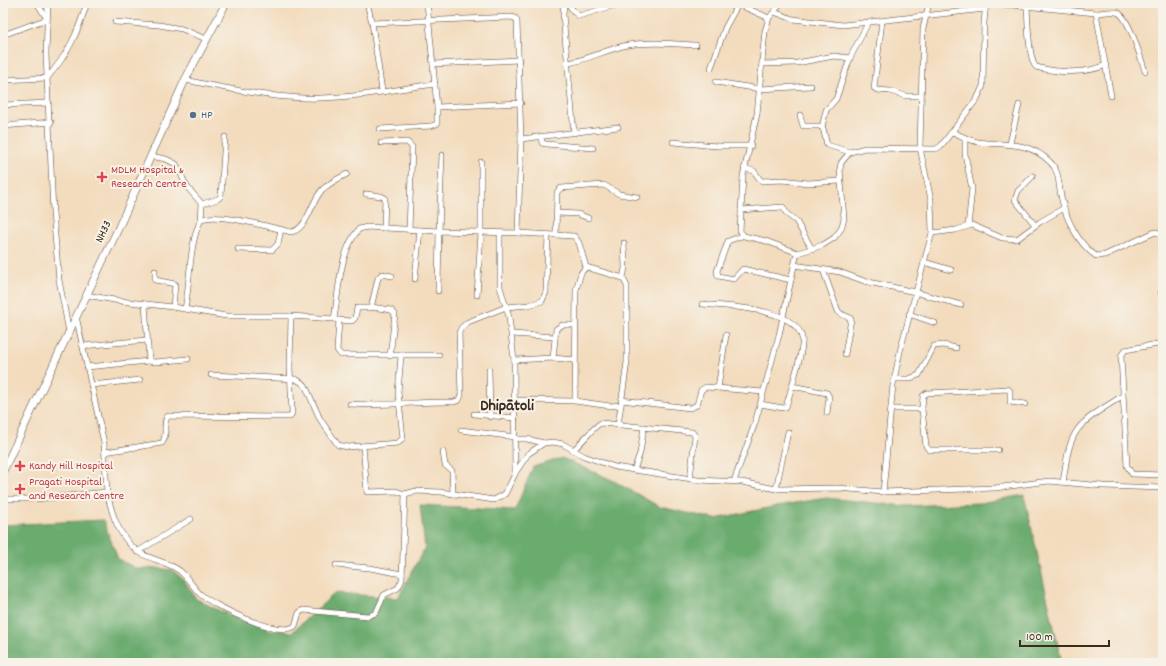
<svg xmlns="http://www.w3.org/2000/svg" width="1166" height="666" font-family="Dekko,sans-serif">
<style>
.forest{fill:#6aab6e;stroke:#526a46}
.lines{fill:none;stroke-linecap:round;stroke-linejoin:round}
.minor-casing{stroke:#574536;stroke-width:6}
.secondary-casing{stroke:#574536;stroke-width:8}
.minor{stroke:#fff;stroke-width:5}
.secondary{stroke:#fff;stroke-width:7}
.service-dot{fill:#5c6f8a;stroke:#f7f3e8;stroke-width:1.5}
.health-dot{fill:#e0444e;stroke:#f7f3e8;stroke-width:1.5}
.labels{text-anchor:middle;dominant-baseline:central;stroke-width:4;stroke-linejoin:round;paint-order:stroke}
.service-label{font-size:12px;fill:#4e5e75;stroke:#f7f3e8;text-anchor:start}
.health-label{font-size:12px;fill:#be3a42;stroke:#f7f3e8;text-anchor:start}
.street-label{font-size:12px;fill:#3b2a1e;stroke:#f7f3e8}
.district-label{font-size:16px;font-weight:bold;fill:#3b2a1e;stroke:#f7f3e8}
</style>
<rect width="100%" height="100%" fill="#f7f3e8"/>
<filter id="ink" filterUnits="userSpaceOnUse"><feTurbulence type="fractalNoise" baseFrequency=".025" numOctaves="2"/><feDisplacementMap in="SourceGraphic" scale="8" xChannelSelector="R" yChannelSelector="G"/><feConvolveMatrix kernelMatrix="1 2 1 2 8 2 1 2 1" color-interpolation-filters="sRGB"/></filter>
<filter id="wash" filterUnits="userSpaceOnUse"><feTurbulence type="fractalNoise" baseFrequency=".012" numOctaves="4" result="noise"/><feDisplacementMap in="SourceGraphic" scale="16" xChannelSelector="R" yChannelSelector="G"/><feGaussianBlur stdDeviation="0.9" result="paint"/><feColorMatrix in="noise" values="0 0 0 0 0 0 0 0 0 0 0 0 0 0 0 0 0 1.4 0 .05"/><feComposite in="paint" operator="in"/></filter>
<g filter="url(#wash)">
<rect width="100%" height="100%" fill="#f3dcbe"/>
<path class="forest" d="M 562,458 L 612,480 L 660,507 L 715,519 L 777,506 L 826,498 L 905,506 L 980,503 L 1024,495 L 1062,663 L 3,663 L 3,525 L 103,520 L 118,559 L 137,569 L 156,568 L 172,570 L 184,580 L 196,599 L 237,619 L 271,630 L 292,632 L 335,593 L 398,598 L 425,547 L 420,505 L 515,510 L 533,467 Z"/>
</g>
<g filter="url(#ink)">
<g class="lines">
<g class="minor-casing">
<g id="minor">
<path d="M 48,3 L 46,54 L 53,213 L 59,280 L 69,332"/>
<path d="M 367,3 L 372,23 L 382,91"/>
<path d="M 564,3 L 563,15 L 574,133"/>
<path d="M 568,3 L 574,12 L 579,16 L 622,3"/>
<path d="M 781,3 L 769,18 L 765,31 L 757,114 L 743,176 L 740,231 L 744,236 L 766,241 L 798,253"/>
<path d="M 992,3 L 1096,13 L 1111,96"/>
<path d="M 1027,7 C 1028,19 1028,59 1036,67 C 1058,73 1085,74 1106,65"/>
<path d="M 774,12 L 793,19 L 843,25 L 985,9"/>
<path d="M 1096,13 C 1102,13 1113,10 1119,13 C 1130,20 1141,59 1145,71"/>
<path d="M 882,21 L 874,88 L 877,90 L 890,91 L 906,96 L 921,96"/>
<path d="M 115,22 L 159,25 L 182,29 L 206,39"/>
<path d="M 372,23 L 511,17 L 515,18 L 517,21 L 521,139 L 518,233 L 439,231 L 438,291"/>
<path d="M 3,35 L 47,19 L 37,3"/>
<path d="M 569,63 C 589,59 607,49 628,45 C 651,41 674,44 696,45"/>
<path d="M 433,64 L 519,60"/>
<path d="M 762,64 L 797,63 L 834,56 L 850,58"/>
<path d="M 711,68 L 725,28 L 737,6 L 742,6 L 769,18"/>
<path d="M 3,80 L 47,78 C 69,53 77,34 87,3"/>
<path d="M 185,80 C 235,90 287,102 339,97 C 371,95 403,88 435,84"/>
<path d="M 716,82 L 760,89 L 811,86"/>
<path d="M 3,105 L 49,103"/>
<path d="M 437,107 L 521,103"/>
<path d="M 800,115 L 803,126 L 819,126 L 823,128 L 827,145 L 850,152"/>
<path d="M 3,126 L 51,122"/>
<path d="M 822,127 L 826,110 L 836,99 L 850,58 L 868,23"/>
<path d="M 380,129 L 431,126 L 437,124 L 437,107 L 427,3"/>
<path d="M 953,132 C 961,136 969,140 978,142 C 1005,146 1028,140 1050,162 C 1060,171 1058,184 1061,196 C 1065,217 1078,244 1096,256 L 1105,255 L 1155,232 L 1159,233 L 1163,237"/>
<path d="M 541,137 L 542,143 L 546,144 L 593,148"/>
<path d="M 965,138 L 965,154 L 972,189 L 968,226"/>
<path d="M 521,139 L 618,127"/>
<path d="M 673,142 L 717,146 L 751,146"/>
<path d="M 381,143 L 407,142 L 412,147 L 409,230"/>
<path d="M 1010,143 L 1019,105"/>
<path d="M 150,156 L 166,159 L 176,164 L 187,187 L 202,204"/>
<path d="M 744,168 L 754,171 L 761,181 L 783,180 L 808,183 L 840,181"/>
<path d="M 1033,176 L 1018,191 L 1015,200 L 1035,225"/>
<path d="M 366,194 L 381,196 L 385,198 L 384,228"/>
<path d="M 741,210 L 783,207 L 787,214 L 796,221 L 812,249"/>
<path d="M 557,213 L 578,214 L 588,218"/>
<path d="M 201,220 L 202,204 L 218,199 L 221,196 L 225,137"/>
<path d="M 932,233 L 956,230 L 972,225 L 1002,238 L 1017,239 L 1040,222 L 1064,208"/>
<path d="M 556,235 L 557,192 L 561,188 L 604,185 L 619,194 L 637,197"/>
<path d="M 742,236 L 728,241 L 717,271 L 718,276 L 734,279 L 743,269 L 791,280"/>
<path d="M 238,249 L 272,250 L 278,244 L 281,229"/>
<path d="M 924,262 L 951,270"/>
<path d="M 794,265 L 840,272 L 864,281 L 915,292 L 961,305"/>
<path d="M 823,270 L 838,311 C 842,317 848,315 851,319 L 845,354"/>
<path d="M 155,271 L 155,280 L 175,284 L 173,307"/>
<path d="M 623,278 L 625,268 L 624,243"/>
<path d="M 415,279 L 420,230"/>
<path d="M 1161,293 L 1163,293"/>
<path d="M 86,295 L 120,301 L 173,307 L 226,316 L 291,316 L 334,319 C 339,291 339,252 359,229 L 367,227 L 439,231 L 442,155"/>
<path d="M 477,295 L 481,233 L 481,162"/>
<path d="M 145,304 L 149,361 L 155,362 L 188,359"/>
<path d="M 702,304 C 726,307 796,307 802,338 C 804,349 795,374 792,386"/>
<path d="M 372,307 L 391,310 L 395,314 L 390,356"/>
<path d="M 185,309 C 190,285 189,241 201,220 C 215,211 273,228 291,232 C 308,230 311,200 323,189 C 330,183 339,178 347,174"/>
<path d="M 909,314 L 935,323"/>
<path d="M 337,320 L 352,321 L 355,318 L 357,308 L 371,308 L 378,278 L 382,274 L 392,276"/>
<path d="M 339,320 L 337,350 L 341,355 L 439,355"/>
<path d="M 512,334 L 555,337"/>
<path d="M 1163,343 L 1125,350 L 1121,356 L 1127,466 L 1132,474 L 1163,475"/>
<path d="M 83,346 L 147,340"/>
<path d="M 553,358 L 556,329 L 562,325 L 575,325"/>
<path d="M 514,360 L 553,358 L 575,360"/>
<path d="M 87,367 L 149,361"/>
<path d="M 489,370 L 490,417"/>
<path d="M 211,375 L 296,379 L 305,385 L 320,419 L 338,445 L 348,447 L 398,443 L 403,438 L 398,392 L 401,356"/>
<path d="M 894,379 L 908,379 L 919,375 L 934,346 L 943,345 L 956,348"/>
<path d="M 91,385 L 140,380"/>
<path d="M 718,388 L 726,335"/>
<path d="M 516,400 L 575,401 L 610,406 L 621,405 L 627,362 L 627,286 L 623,278 L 586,267 L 579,243 L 574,236 L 518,233"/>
<path d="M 621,400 L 690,408 L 697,405 L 701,390 L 706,387 L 763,392"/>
<path d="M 575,401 L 576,290 L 581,273 L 586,267"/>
<path d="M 350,404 C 385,407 419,401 454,402 L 459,400 L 461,395 L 459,333 L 461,328 L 468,322 L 506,307 L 529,305 L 542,301 L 546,292 L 548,235"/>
<path d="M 760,404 L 783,408 L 786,407 L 792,386 L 827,393 L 829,397 L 827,413"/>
<path d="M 891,409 L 922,409 L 923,396 L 927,393 L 1008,389 L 1010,391 L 1010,402 L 1025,404"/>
<path d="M 922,409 L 926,446 L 929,450 L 998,450"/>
<path d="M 474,414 L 515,418"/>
<path d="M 618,424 L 621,405"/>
<path d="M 461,430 L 515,437"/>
<path d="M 515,439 L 527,439 L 544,443"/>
<path d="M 363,446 L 367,492 L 396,491 L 405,494"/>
<path d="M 573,450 C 581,444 595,425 601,423 L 692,432 L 695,436 L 690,479"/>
<path d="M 105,452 L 162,443 C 169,435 161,424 168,416 L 290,417 L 292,413 L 290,368 L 291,316"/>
<path d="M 443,452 L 445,465 L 452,471 L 453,494"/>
<path d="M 634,470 L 640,453 L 644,427"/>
<path d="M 515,473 L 528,454 L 544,443 L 553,442 L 563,444 L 584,456 L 615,467 L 698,480 L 742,482 L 776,489 L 838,488 L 883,492 L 995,488 L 1049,481 L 1103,486 L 1163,488"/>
<path d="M 734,481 L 755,423 L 779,335 L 796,257 L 798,253 L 823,245 L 834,238 L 841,229 L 844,219 L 840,169 L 841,163 L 850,152 L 865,148 L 936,149 L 941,146 L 977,99 L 983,86 L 984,22 L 986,3"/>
<path d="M 1063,482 C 1066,465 1067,444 1078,429 C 1089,415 1108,406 1122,396"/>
<path d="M 776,489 L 788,432"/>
<path d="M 107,492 C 111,510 116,528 128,542 C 143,561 163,558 180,571 C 188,578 193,587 200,594 C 214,606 278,638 295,626 L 299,613 L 303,610 L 368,616 L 376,613 L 384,595 L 398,588 L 402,580 L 405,494 L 416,491 L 441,492 L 494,500 L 505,494 L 515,474 L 514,360 L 509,317 L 500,287 L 500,233"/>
<path d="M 883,492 L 893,385 L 901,347 L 932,233 L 931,200 L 920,148 L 923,29 L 929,3"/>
<path d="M 3,499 L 36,499 L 107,492 L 104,443 L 76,316"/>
<path d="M 137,552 L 191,519"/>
<path d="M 336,565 L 370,568 L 402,574"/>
</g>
</g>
<g class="secondary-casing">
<path id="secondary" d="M 3,471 L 118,229 L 185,80 L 226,3"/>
</g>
<use href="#minor" class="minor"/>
<use href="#secondary" class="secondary"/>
</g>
</g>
<circle class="service-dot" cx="193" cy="115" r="4"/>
<g class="health-dot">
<path d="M100 171h4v4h4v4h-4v4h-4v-4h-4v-4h4z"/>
<path d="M18 460h4v4h4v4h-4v4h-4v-4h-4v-4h4z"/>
<path d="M18 483h4v4h4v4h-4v4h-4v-4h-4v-4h4z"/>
</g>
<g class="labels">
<g class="service-label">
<text x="201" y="115">HP</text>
</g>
<g class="health-label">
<text x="111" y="170">MDLM Hospital &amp;<tspan x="111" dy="14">Research Centre</tspan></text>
<text x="29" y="466">Kandy Hill Hospital</text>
<text x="29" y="482">Pragati Hospital<tspan x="29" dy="14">and Research Centre</tspan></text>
</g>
<g class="street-label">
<text transform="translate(104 232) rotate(-65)">NH33</text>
</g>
<g class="district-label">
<text x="507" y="406">Dhipātoli</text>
</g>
</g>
<rect width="1166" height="666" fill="none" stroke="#f7f3e8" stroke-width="16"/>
<path d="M1020 640v6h89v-6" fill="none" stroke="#3b2a1e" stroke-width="2"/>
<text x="1026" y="640" font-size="12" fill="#3b2a1e" stroke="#f7f3e8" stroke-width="3" paint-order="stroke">100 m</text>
</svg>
